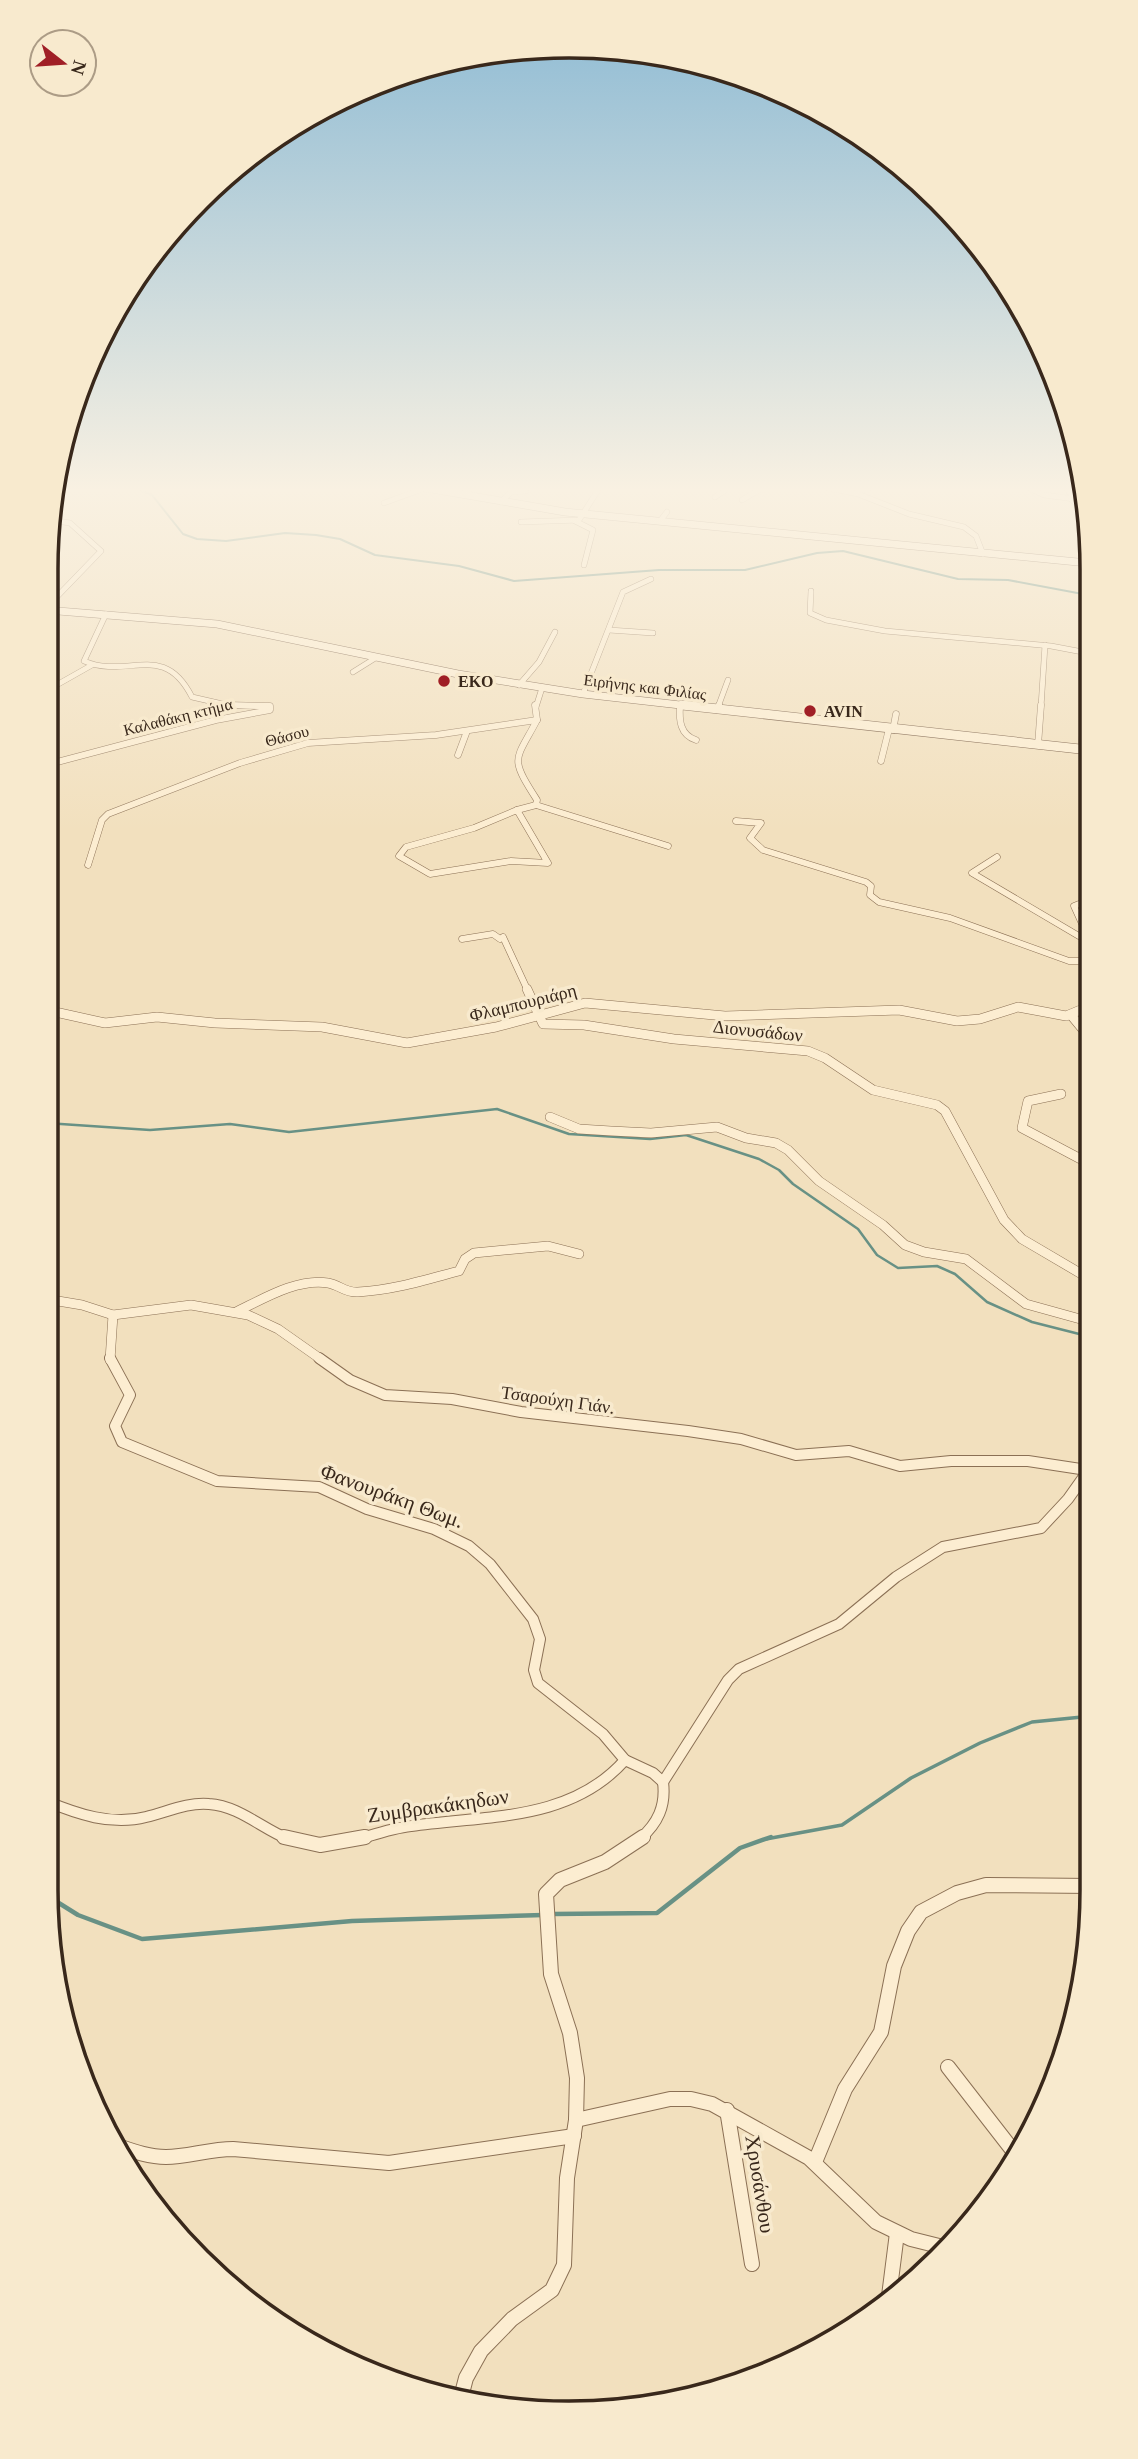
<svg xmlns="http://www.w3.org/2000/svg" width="1138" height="2459" font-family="'Times New Roman',serif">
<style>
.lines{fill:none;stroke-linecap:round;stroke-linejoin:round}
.stream-far3{stroke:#689185;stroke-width:2}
.stream-far2{stroke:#689185;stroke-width:2.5}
.stream-far1{stroke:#689185;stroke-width:3.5}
.stream{stroke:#689185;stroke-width:4.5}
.street-far4-casing{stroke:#8b7055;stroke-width:6}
.street-far3-casing{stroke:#8b7055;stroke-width:7}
.street-far2-casing{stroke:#8b7055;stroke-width:10}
.street-far1-casing{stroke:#8b7055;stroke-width:12}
.street-casing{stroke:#8b7055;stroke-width:16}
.secondary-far1-casing{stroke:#6d5038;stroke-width:8}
.secondary-casing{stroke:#6d5038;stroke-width:10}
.street-far4{stroke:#fcedd1;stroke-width:5}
.street-far3{stroke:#fcedd1;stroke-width:6}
.street-far2{stroke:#fcedd1;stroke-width:9}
.street-far1{stroke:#fcedd1;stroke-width:10}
.street{stroke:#fcedd1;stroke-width:14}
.secondary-far1{stroke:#fcedd1;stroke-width:7}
.secondary{stroke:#fcedd1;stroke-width:9}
.poi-dot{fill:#a01f26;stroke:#f8eace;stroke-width:2.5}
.labels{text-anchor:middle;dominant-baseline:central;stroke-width:7;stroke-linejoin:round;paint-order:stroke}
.far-poi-label{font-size:16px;font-weight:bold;fill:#39281b;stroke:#f8eace;text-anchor:start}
.far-street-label{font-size:16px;fill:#39281b;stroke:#f8eace}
.street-label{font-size:18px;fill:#39281b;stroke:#f8eace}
.near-street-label{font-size:21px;fill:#39281b;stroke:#f8eace}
.rim{fill:none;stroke:#39281b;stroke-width:3.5}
</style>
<rect width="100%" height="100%" fill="#f2e0be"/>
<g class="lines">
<path class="stream-far3" d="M 133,487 L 152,495 L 183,534 L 197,539 L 226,541 L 285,533 L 316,535 L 340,539 L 375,555 L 459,566 L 514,581 L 659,570 L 745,570 L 817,553 L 843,551 L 958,579 L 1008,580 L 1088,595"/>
<path class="stream-far2" d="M 46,1123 L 150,1130 L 230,1124 L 289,1132 L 497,1109 L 569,1134 L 650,1139 L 686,1135 L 759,1159 L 779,1170 L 793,1184 L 858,1229 L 877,1255 L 898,1268 L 937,1266 L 955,1274 L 987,1302 L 1032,1322 L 1091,1337"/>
<path class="stream-far1" d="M 766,1839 L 842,1825 L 911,1778 L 980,1743 L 1032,1722 L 1092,1716"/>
<g class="stream">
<path d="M 46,1895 L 78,1915 L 142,1939 L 352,1921 L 543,1915"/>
<path d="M 553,1914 L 657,1913 L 740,1848 L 771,1837"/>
</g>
<g class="street-far4-casing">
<g id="street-far4">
<path d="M 824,487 L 858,494 L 909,514 L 964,527 L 976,536 L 983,554"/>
<path d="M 1027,487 L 1044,495 L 1075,499 L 1065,487"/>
<path d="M 857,491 L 872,487"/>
<path d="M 464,495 L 472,487"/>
<path d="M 715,497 L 730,487"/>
<path d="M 742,500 L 764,487"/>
<path d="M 1072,500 L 1088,512"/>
<path d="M 501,502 L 511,492 L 526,491"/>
<path d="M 384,503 L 425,488"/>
<path d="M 51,510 L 54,509"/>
<path d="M 575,521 L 593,530 L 584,565"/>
<path d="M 660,521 L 667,512"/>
<path d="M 521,522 L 579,520 L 600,487"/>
<path d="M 811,591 L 810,613 L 826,620 L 885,631 L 1051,646 L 1088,653"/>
<path d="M 46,608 L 101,551 L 70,523 L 50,520"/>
<path d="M 106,614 L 84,661 C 128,680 163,640 192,697 L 227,705 L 270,707"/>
<path d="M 609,630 L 653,633"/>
<path d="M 353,672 L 377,657"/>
<path d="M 519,685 L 539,662 L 555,632"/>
<path d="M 46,691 L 92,665"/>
<path d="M 583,694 L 623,592 L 651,579"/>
<path d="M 536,707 L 542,688"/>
<path d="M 718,707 L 728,680"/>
<path d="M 1041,707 L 1045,645"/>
</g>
</g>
<g class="street-far3-casing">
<g id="street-far3">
<path d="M 535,705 L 537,720 C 515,762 509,756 537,800 L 536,805"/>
<path d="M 680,706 C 679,720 680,735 696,740"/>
<path d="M 717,710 L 719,705"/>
<path d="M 893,730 L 896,714"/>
<path d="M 1038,745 L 1041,705"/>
<path d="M 1082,749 L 1083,722"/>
<path d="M 458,755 L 467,731"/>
<path d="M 881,761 L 889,729"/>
<path d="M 46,765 L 216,720 L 270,710 L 270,706 L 227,705"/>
<path d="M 536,805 L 668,846"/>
<path d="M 517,810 L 548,863 L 511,861 L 430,874 L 399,856 L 406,847 L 474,828 Z"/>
<path d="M 517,810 L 536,805"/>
<path d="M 736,821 L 761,823 L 750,838 L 763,850 L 866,882 L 871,886 L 870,895 L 879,902 L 950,918 L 1069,961 L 1089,961"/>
<path d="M 997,857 L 972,873 L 1089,942"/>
<path d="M 88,865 L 102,820 L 108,814 L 240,763 L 308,743 L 436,735 L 537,720"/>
<path d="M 1089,900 L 1074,906 L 1089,939"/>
<path d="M 462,939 L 493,934 L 500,939 L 503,937 L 528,991"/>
</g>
</g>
<g class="street-far2-casing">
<g id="street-far2">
<path d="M 527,989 L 543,1024 L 584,1025 L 674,1039 L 808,1051 L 825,1058 L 873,1090 L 937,1105 L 945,1111 L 1004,1220 L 1022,1239 L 1090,1279"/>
<path d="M 46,1010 L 105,1023 L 157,1017 L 215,1023 L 322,1027 L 407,1043 L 496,1027 L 585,1003 L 725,1016 L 899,1010 L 957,1021 L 980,1019 L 1018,1007 L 1066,1016 L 1090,1006"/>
<path d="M 1071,1015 L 1090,1038"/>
<path d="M 1061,1094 L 1028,1101 L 1022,1128 L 1090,1164"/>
<path d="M 550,1117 L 579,1129 L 611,1131 L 651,1133 L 717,1127 L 746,1138 L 776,1143 L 788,1150 L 819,1181 L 883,1225 L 905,1245 L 924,1252 L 966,1259 L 1026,1304 L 1091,1322"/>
<path d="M 46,1299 L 82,1305 L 113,1315 L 191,1305 L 248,1315 L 278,1329 L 322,1360"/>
<path d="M 236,1312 C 263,1299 297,1278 328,1283 C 340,1285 345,1293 358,1292 C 394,1290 425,1280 459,1271 L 465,1259 L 474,1253 L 548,1246 L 579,1254"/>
<path d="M 110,1360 L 113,1315"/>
</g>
</g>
<g class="street-far1-casing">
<g id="street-far1">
<path d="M 110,1358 L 130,1395 L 115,1426 L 122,1442 L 217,1481 L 319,1487 L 367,1509 L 434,1529 L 469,1546 L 490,1564 L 533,1619 L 540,1639 L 534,1670 L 538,1683 L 603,1734 L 625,1760 L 653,1773 L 663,1782"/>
<path d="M 319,1358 L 350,1380 L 385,1395 L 452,1399 L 521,1412 L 688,1431 L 741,1439 L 796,1455 L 849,1451 L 900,1466 L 951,1461 L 1028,1461 L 1087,1470"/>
<path d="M 663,1782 L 728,1680 L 739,1669 L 839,1624 L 896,1577 L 943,1547 L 1041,1528 L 1068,1499 L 1090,1468"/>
<path d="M 46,1801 C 77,1814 112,1826 146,1817 C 167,1812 187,1802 209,1804 C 239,1806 261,1828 288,1839"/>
<path d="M 359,1839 C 376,1834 393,1828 411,1826 C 487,1815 570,1822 625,1760"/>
<path d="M 640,1839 C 658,1823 666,1806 663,1782"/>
</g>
</g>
<g class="street-casing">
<g id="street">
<path d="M 284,1837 L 320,1845 L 365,1837"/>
<path d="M 948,2067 L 1014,2152"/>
<path d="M 727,2110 L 752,2264"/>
<path d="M 576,2120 L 670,2099 L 691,2099 L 712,2104 L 809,2158 L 876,2222 L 911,2239 L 947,2248"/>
<path d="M 112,2144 C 130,2150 147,2157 166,2157 C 187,2157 210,2149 233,2149 L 389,2163 L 574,2136"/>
<path d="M 815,2162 L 845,2089 L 881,2032 L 894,1966 L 908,1931 L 921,1912 L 957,1893 L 986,1885 L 1092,1886"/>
<path d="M 889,2296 L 897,2233"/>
<path d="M 460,2401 L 466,2378 L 481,2351 L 512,2319 L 552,2290 L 564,2265 L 567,2178 L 576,2120 L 577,2078 L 570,2033 L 551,1974 L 546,1894 L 560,1880 L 605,1862 L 643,1837"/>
</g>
</g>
<g class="secondary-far1-casing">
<g id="secondary-far1">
<path d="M 420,487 L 565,512 L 1088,563"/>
<path d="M 46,610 L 217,624 L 458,674 L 583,694 L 698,707"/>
</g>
</g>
<g class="secondary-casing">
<path id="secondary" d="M 682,705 L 1089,750"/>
</g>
<use href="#street-far4" class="street-far4"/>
<use href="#street-far3" class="street-far3"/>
<use href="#street-far2" class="street-far2"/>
<use href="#street-far1" class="street-far1"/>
<use href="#street" class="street"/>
<use href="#secondary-far1" class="secondary-far1"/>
<use href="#secondary" class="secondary"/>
</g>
<linearGradient id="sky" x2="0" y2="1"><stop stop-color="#8cbad4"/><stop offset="0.59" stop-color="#f9f1e2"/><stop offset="1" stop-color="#f9f1e2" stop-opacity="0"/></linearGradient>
<rect width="1138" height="831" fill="url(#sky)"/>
<g class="poi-dot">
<circle cx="444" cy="681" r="7"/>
<circle cx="810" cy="711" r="7"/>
</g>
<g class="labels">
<g class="far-poi-label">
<text x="458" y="681">EKO</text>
<text x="824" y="711">AVIN</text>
</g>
<g class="far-street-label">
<text transform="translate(645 687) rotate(7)">Ειρήνης και Φιλίας</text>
<text transform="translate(178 717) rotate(-14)">Καλαθάκη κτήμα</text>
<text transform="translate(287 736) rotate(-14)">Θάσου</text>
</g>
<g class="street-label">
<text transform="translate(523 1003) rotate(-14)">Φλαμπουριάρη</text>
<text transform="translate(758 1031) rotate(6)">Διονυσάδων</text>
<text transform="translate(558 1400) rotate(8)">Τσαρούχη Γιάν.</text>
</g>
<g class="near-street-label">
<text transform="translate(392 1496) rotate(20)">Φανουράκη Θωμ.</text>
<text transform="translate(438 1806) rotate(-8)">Ζυμβρακάκηδων</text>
<text transform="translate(760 2184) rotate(81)">Χρυσάνθου</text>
</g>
</g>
<path d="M0 0H1138V2459H0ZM569 58H569A511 511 0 0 1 1080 569V1890A511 511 0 0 1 569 2401H569A511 511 0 0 1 58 1890V569A511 511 0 0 1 569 58Z" fill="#f8eace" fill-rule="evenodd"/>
<path class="rim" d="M569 58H569A511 511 0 0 1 1080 569V1890A511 511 0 0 1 569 2401H569A511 511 0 0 1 58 1890V569A511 511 0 0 1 569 58Z"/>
<g transform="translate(63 63) rotate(107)"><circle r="33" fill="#f8eace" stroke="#ac9c86" stroke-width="2"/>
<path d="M0-5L12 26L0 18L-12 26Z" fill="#a01f26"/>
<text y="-10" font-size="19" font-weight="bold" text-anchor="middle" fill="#39281b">N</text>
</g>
</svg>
